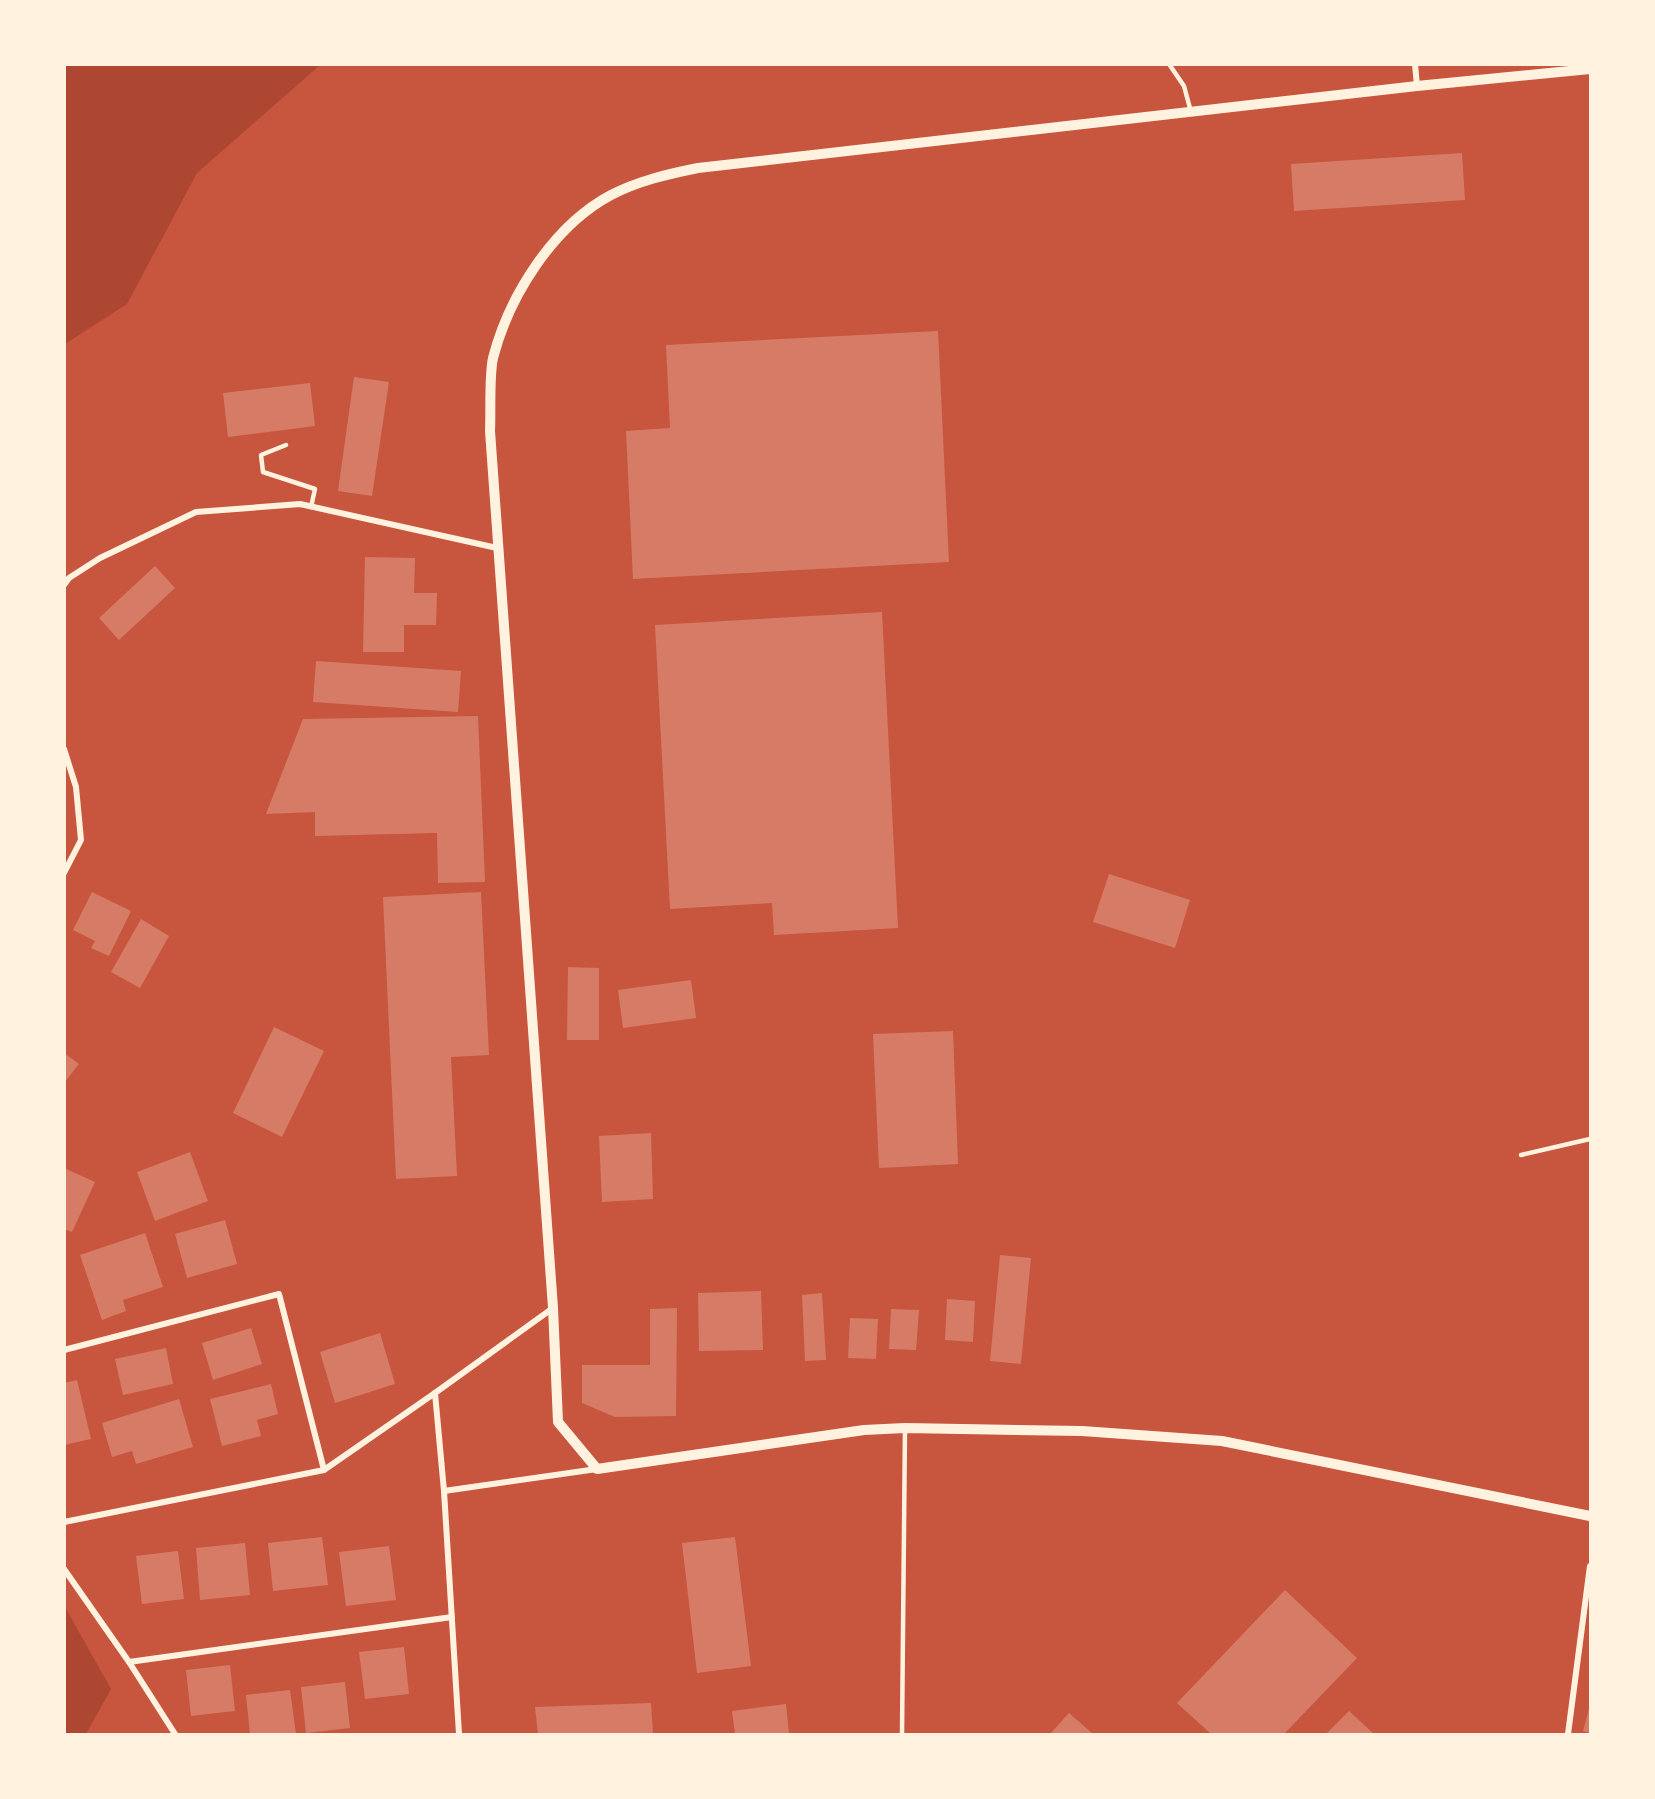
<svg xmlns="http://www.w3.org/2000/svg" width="1655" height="1799" font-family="'Open Sans',sans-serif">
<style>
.green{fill:#ae4732}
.building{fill:#d67c66}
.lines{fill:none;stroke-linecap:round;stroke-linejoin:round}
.service{stroke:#fff3e0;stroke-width:4.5}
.minor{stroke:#fff3e0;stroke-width:6}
.tertiary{stroke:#fff3e0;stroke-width:10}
</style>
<rect width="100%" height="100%" fill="#c8553d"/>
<g class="green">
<path d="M 65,64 L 320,65 L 197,173 L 127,304 L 65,344 Z"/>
<path d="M 65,1607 L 111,1689 L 86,1734 L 65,1734 Z"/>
</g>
<g class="building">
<path d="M 1462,153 L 1465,200 L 1294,211 L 1291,164 Z"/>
<path d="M 938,331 L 949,562 L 633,579 L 626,431 L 670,428 L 666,345 Z"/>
<path d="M 354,377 L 389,382 L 372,496 L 338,491 Z"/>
<path d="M 310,383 L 315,426 L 228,437 L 223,393 Z"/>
<path d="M 365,557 L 415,558 L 414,593 L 437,593 L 436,625 L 404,625 L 404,652 L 363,652 Z"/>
<path d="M 155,566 L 175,588 L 119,640 L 99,618 Z"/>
<path d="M 882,612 L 898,928 L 774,935 L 772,903 L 670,909 L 655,625 Z"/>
<path d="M 316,661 L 461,671 L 458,712 L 313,702 Z"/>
<path d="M 478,716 L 485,882 L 438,883 L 437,833 L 315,836 L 315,812 L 266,814 L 303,719 Z"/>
<path d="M 1109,874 L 1190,900 L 1175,948 L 1093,922 Z"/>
<path d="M 92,892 L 131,911 L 109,956 L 91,948 L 95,941 L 73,930 Z"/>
<path d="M 481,892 L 489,1055 L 451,1057 L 457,1176 L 396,1179 L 383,897 Z"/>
<path d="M 141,919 L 169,936 L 140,988 L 111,972 Z"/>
<path d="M 568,967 L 599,968 L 599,1040 L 567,1040 Z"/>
<path d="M 691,980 L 696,1018 L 623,1028 L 618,990 Z"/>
<path d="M 274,1027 L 324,1051 L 282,1137 L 233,1113 Z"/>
<path d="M 953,1031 L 958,1164 L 879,1168 L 873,1034 Z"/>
<path d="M 64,1053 L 79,1064 L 64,1083 Z"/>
<path d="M 651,1133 L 653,1199 L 602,1202 L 599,1136 Z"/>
<path d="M 190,1152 L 208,1201 L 155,1221 L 137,1172 Z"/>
<path d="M 64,1168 L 95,1182 L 72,1232 L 64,1229 Z"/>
<path d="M 225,1220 L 237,1264 L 187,1278 L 175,1234 Z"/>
<path d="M 145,1233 L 163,1287 L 123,1300 L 126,1311 L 102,1320 L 80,1255 Z"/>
<path d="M 1000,1255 L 1031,1258 L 1021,1364 L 990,1361 Z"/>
<path d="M 761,1291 L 763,1350 L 699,1351 L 698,1293 Z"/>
<path d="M 822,1293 L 826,1360 L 805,1361 L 802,1295 Z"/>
<path d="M 947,1299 L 975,1301 L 973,1342 L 945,1340 Z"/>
<path d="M 677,1308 L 676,1416 L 615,1417 L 582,1403 L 582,1365 L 650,1365 L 650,1309 Z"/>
<path d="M 891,1309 L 919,1310 L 916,1350 L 889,1349 Z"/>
<path d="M 850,1318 L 878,1319 L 876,1359 L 848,1358 Z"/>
<path d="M 251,1328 L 262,1364 L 213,1380 L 202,1343 Z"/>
<path d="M 380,1333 L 395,1384 L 335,1403 L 320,1352 Z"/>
<path d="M 166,1348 L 173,1384 L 123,1395 L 115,1359 Z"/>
<path d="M 77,1380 L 91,1439 L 64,1445 L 64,1383 Z"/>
<path d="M 271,1384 L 278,1414 L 257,1420 L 261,1436 L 222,1446 L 210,1399 Z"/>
<path d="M 179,1399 L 193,1447 L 136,1464 L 132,1451 L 112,1457 L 102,1423 Z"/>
<path d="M 322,1537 L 328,1585 L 273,1591 L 268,1543 Z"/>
<path d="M 735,1537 L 751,1666 L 697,1673 L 682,1543 Z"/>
<path d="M 245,1543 L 250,1595 L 200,1600 L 196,1548 Z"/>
<path d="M 389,1546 L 396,1600 L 346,1606 L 339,1552 Z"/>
<path d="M 178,1551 L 184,1599 L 142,1604 L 136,1556 Z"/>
<path d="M 1285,1590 L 1357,1658 L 1284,1734 L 1211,1734 L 1177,1703 Z"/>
<path d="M 404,1647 L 409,1694 L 365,1699 L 359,1652 Z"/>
<path d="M 230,1665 L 235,1711 L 191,1716 L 186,1670 Z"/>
<path d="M 345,1682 L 350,1728 L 306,1733 L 301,1687 Z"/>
<path d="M 290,1690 L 296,1734 L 250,1734 L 246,1695 Z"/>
<path d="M 651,1703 L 653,1734 L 538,1734 L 535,1707 Z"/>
<path d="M 786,1704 L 789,1734 L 735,1734 L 732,1711 Z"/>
<path d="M 1590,1705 L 1590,1733 L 1583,1731 Z"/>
<path d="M 1349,1711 L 1374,1734 L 1326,1734 Z"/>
<path d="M 1069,1713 L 1093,1734 L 1050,1734 Z"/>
</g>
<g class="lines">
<g class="service">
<path d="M 1169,64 L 1184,86 L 1191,112"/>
<path d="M 286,445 L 261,455 L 263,472 L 315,489 L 311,507"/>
<path d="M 1521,1155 L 1590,1139"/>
<path d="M 902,1734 L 905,1428"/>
</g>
<g class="minor">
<path d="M 1415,64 L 1417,86"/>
<path d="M 64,585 L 69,578 L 100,558 L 196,512 L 300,504 L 497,548"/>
<path d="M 64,749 L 76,787 L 81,840 L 64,873"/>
<path d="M 64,1350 L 279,1294 L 324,1470"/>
<path d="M 435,1393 L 553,1308"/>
<path d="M 444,1491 L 459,1734"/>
<path d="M 64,1522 L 324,1470 L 435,1393 L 444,1491 L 597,1469"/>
<path d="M 64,1569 L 129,1662 L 175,1734"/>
<path d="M 129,1662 L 452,1617"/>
<path d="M 1568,1734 L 1590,1566"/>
</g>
<path class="tertiary" d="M 1590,69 L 1417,86 L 698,168 C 668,174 638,181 611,195 C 553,226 509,296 493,358 C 489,376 491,411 490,431 L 553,1308 L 558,1422 L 597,1469 L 864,1430 L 905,1428 L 1082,1431 L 1222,1441 L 1590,1516"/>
</g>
<rect width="1655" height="1799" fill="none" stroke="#fff3e0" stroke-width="132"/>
</svg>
